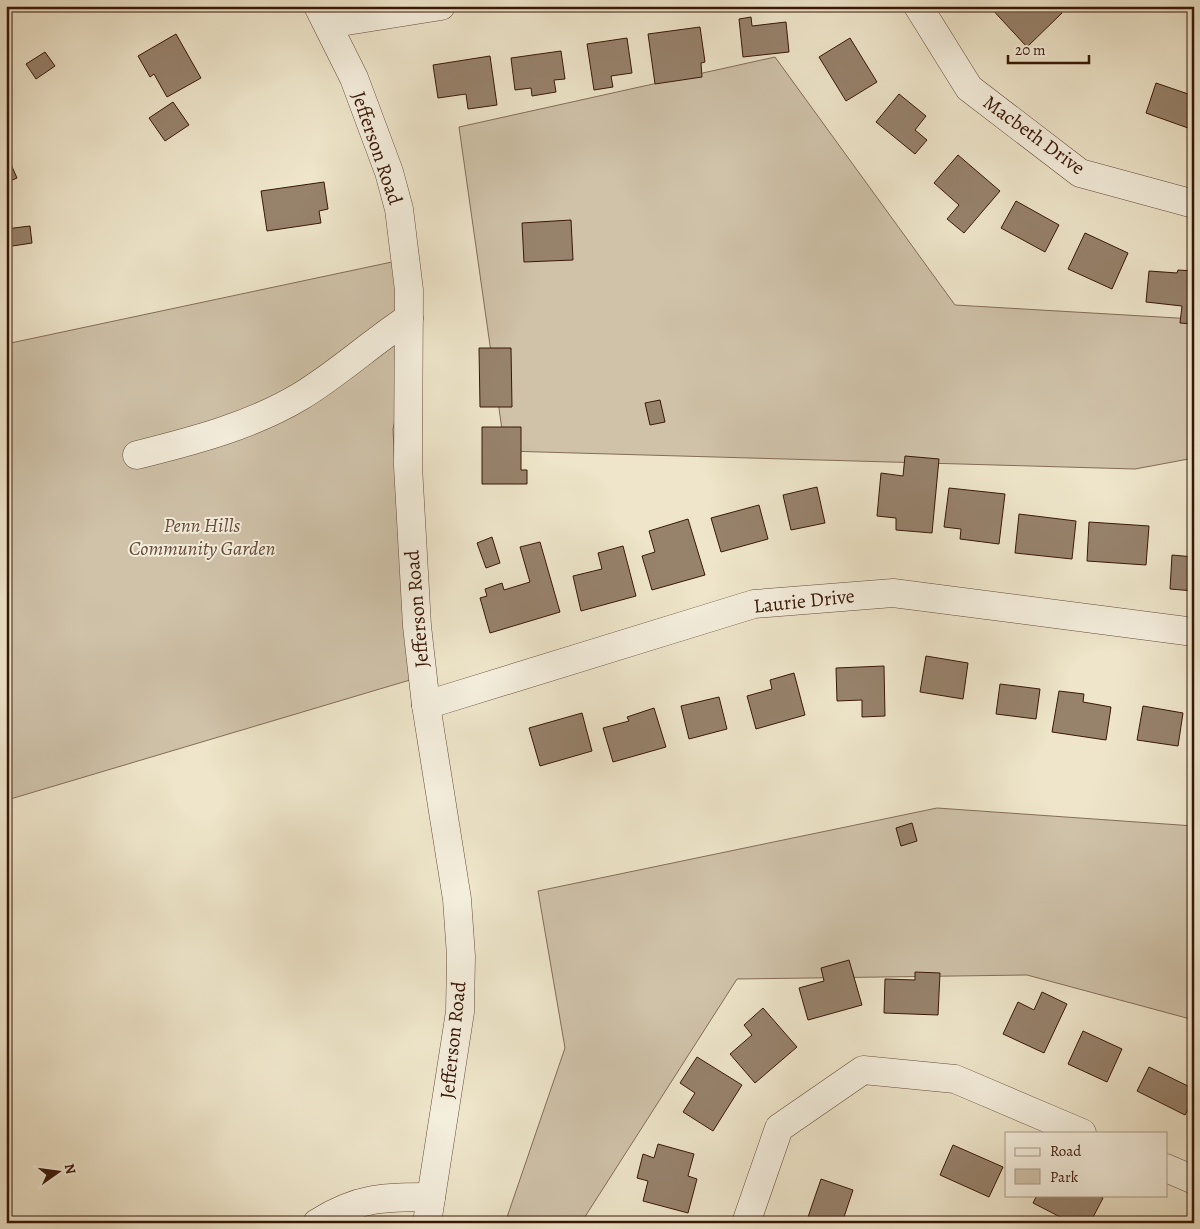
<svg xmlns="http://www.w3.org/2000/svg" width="1200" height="1229" font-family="Alegreya,serif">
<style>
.green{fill:#cfc2a9;stroke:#846c58}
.building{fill:#97826c;stroke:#391707}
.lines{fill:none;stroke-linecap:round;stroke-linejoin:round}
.minor-casing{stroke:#664a38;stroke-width:29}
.minor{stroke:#f4eedd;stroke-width:28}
.labels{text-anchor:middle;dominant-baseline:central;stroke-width:4;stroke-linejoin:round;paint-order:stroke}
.street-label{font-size:20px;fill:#391707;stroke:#f4eedd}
.park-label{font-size:20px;font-style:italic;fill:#664a38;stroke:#f4eedd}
</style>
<rect width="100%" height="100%" fill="#eee5ca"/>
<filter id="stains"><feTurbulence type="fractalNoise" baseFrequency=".004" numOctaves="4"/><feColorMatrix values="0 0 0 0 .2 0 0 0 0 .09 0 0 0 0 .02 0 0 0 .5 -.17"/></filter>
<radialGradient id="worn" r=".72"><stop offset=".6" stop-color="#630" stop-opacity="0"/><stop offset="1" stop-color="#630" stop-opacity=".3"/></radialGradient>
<g class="green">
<path d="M 775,57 L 955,305 L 1194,319 L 1194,458 L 1135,469 L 505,451 L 459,127 Z"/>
<path d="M 406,259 L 408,361 L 393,429 L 398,530 L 410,680 L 7,800 L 6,344 Z"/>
<path d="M 937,808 L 1194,826 L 1194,1020 L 1027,975 L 737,979 L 581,1223 L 505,1223 L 565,1048 L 538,891 Z"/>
</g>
<g class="building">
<path d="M 989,6 L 1056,6 L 1062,13 L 1027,47 Z"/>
<path d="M 751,17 L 752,26 L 786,22 L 789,52 L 743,57 L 739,19 Z"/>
<path d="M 700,27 L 705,62 L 701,63 L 702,77 L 655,84 L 648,34 Z"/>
<path d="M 176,34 L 201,78 L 167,97 L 154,74 L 150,77 L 138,56 Z"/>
<path d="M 627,38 L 632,73 L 611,76 L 613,87 L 594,90 L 587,44 Z"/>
<path d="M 850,38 L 877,82 L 846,101 L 819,57 Z"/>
<path d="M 561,51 L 565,79 L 554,80 L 556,92 L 532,96 L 531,88 L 515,90 L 511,58 Z"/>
<path d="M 45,52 L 55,66 L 36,79 L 26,64 Z"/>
<path d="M 490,56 L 497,105 L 468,109 L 466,94 L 438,98 L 433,65 Z"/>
<path d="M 1156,83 L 1194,96 L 1194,112 L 1188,128 L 1146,113 Z"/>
<path d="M 899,94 L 926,116 L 915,130 L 927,140 L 915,154 L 876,122 Z"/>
<path d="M 173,102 L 189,125 L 165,141 L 149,118 Z"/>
<path d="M 6,153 L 17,178 L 6,183 Z"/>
<path d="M 958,155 L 1000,191 L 964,233 L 947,219 L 959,205 L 934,183 Z"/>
<path d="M 324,182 L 328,209 L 319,211 L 321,223 L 267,231 L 261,191 Z"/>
<path d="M 1016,201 L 1059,225 L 1045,252 L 1001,228 Z"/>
<path d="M 571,220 L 573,260 L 524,262 L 522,223 Z"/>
<path d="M 30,226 L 32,243 L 6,247 L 6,229 Z"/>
<path d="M 1085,233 L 1128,253 L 1112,289 L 1068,269 Z"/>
<path d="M 1178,270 L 1194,271 L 1194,324 L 1180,323 L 1182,306 L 1146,302 L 1149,271 L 1177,273 Z"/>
<path d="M 479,348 L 511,348 L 512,407 L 480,407 Z"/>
<path d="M 660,400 L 665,422 L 650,425 L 645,403 Z"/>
<path d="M 482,427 L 521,427 L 521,470 L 527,470 L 527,484 L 482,484 Z"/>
<path d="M 905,456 L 939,459 L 932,533 L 896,530 L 896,518 L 877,516 L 881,473 L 903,476 Z"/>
<path d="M 817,487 L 825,523 L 791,530 L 783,495 Z"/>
<path d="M 949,488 L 1005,494 L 999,544 L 960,539 L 961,529 L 944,527 Z"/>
<path d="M 759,505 L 768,539 L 721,552 L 711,518 Z"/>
<path d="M 1019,514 L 1076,521 L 1072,559 L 1015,553 Z"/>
<path d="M 688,519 L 705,575 L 652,590 L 642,556 L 655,552 L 649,531 Z"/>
<path d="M 1089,522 L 1149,526 L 1146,565 L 1087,561 Z"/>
<path d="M 492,537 L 500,563 L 486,568 L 477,543 Z"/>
<path d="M 540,542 L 560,612 L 490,633 L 480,598 L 487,596 L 485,589 L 502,583 L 504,590 L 530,582 L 520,547 Z"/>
<path d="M 623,546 L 636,596 L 581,611 L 573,576 L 602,569 L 598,553 Z"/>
<path d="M 1172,555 L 1194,557 L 1194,591 L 1170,589 Z"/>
<path d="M 926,656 L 968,663 L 963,699 L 920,692 Z"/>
<path d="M 884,666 L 885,716 L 862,717 L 862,700 L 837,701 L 836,668 Z"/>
<path d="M 794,673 L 805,715 L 756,729 L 747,696 L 772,689 L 770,680 Z"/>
<path d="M 1000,684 L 1040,689 L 1036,719 L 996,714 Z"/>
<path d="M 1059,691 L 1084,694 L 1083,702 L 1111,707 L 1106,740 L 1052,732 Z"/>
<path d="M 719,697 L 727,729 L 689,739 L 681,706 Z"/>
<path d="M 1143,706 L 1183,713 L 1178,746 L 1137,740 Z"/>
<path d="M 654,708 L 666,747 L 613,762 L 603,728 L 629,721 L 627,717 Z"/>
<path d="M 582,713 L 592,751 L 540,766 L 529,728 Z"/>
<path d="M 912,823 L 917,841 L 901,846 L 896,828 Z"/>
<path d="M 849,960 L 862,1005 L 808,1020 L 799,988 L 824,981 L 821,968 Z"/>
<path d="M 915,972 L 940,973 L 938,1015 L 884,1013 L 885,979 L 915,980 Z"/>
<path d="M 1042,992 L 1067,1004 L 1044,1053 L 1003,1034 L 1018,1002 L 1034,1010 Z"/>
<path d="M 763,1008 L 797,1047 L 755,1083 L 730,1054 L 752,1035 L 744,1025 Z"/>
<path d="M 1083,1031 L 1122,1049 L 1107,1082 L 1068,1064 Z"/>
<path d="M 697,1057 L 742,1085 L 713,1131 L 683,1112 L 695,1093 L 680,1083 Z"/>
<path d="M 1149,1067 L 1194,1089 L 1194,1098 L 1185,1115 L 1137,1091 Z"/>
<path d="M 658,1144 L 694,1154 L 688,1176 L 697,1179 L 688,1213 L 643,1201 L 648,1181 L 637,1178 L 643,1154 L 654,1158 Z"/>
<path d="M 953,1145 L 1003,1167 L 989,1197 L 940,1175 Z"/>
<path d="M 821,1179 L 853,1190 L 842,1223 L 806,1223 Z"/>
<path d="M 1037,1195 L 1097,1195 L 1103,1198 L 1090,1223 L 1072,1223 L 1033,1203 Z"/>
</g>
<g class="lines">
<g class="minor-casing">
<g id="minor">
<path d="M 318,6 L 354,78 L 389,172 L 399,209 L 409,290 L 408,466 L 417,626 L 426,705 L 457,899 L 461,956 L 460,1012 L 427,1223"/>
<path d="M 918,6 L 969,88 L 1080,173 L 1194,204"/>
<path d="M 328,24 L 441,6"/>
<path d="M 137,455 C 193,441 251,426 301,396 C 339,373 372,342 409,318"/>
<path d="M 426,705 L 754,604 L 893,593 L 1194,632"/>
<path d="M 1166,1168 L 1194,1180"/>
<path d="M 317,1223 C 358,1197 384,1197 431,1197"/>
<path d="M 746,1223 L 779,1128 L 863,1070 L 955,1079 L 1082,1133"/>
</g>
</g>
<use href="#minor" class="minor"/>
</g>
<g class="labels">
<g class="street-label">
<text transform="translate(1034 135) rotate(36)">Macbeth Drive</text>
<text transform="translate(377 148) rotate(71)">Jefferson Road</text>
<text transform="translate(804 601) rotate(-6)">Laurie Drive</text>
<text transform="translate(417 609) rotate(-95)">Jefferson Road</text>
<text transform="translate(453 1040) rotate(-84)">Jefferson Road</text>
</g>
<g class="park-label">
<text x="202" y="525">Penn Hills<tspan x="202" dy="23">Community Garden</tspan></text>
</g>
</g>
<rect width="1200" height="1229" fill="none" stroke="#eee5ca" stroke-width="25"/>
<rect x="8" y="8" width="1185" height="1214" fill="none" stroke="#391707" stroke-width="2.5"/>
<rect x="12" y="12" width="1175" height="1204" fill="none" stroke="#391707"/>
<rect x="1005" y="1132" width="162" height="65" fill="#f4eedd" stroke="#a99887"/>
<rect x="1015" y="1148" width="25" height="8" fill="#f4eedd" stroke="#a99887"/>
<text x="1050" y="1156" font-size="15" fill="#391707">Road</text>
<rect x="1015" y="1169" width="25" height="15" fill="#cfc2a9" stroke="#a99887"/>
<text x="1050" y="1182" font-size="15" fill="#391707">Park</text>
<g transform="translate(58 1172) rotate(76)" stroke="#f4eedd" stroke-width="4" paint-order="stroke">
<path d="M0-4L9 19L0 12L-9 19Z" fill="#391707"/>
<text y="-8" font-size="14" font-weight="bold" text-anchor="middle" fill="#391707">N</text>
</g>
<path d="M1008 55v8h81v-8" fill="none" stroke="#391707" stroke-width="2.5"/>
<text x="1015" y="55" font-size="15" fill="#391707" stroke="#f4eedd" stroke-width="4" paint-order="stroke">20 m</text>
<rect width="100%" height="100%" filter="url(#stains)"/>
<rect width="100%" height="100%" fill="url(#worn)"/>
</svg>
